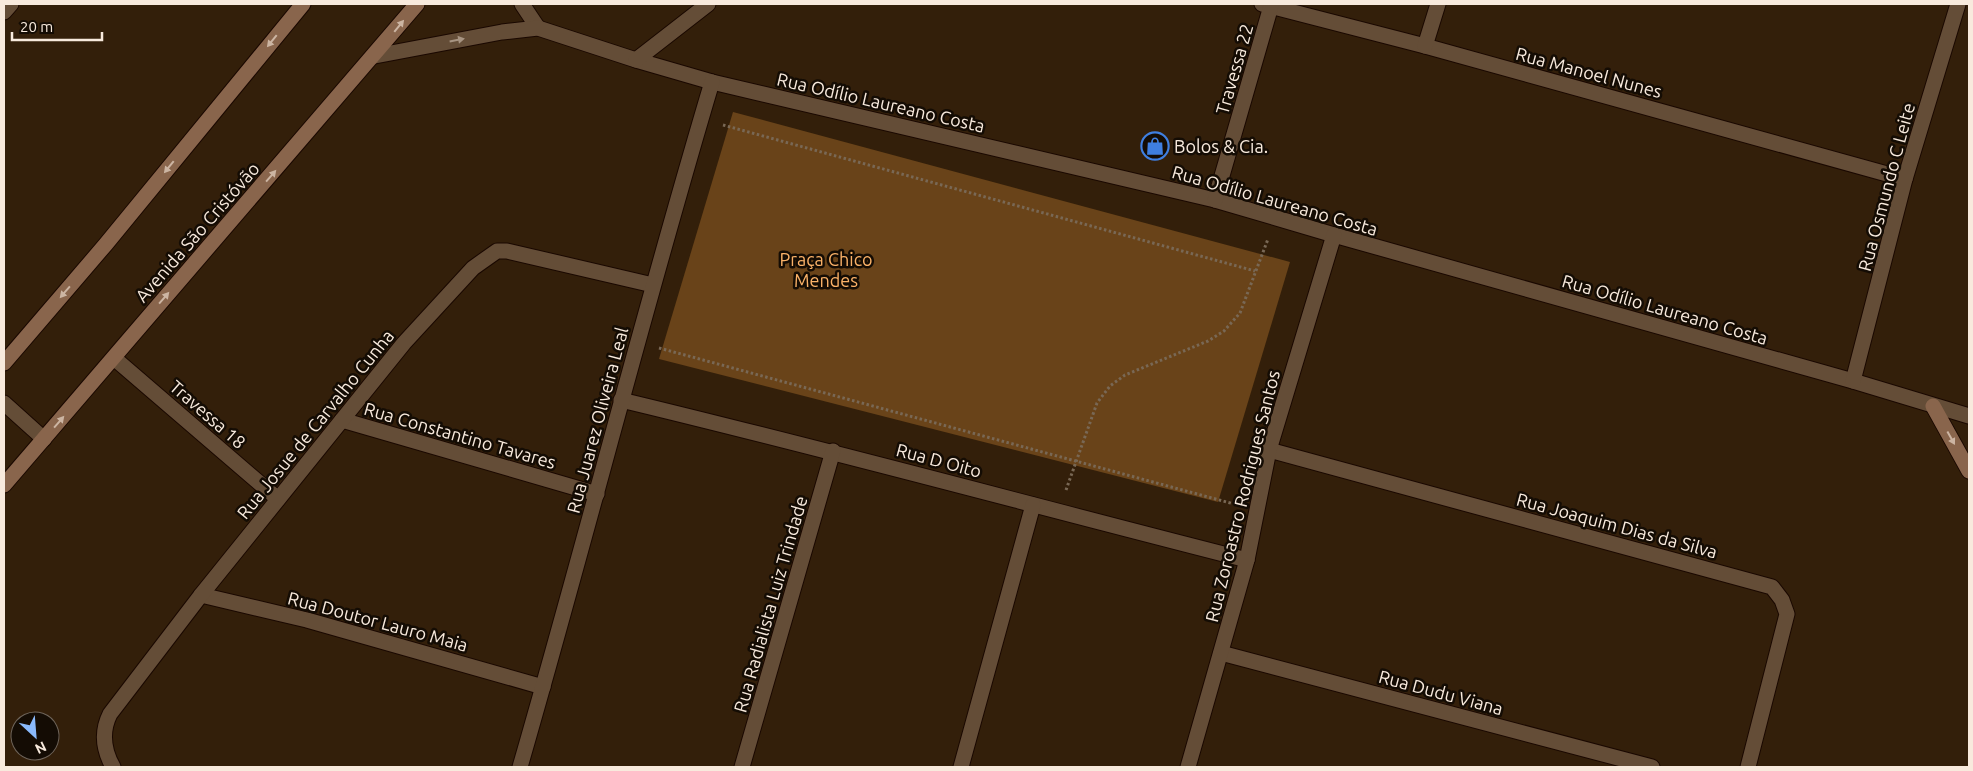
<svg xmlns="http://www.w3.org/2000/svg" width="1973" height="771" font-family="Ubuntu,sans-serif">
<style>
.green{fill:#694319}
.lines{fill:none;stroke-linecap:round;stroke-linejoin:round}
.street-casing{stroke:#1a0800;stroke-width:17}
.secondary-casing{stroke:#1a0800;stroke-width:17}
.path{stroke:#796855;stroke-width:3;stroke-dasharray:2.5 2.5;stroke-linecap:butt}
.street{stroke:#644d37;stroke-width:15}
.secondary{stroke:#89654c;stroke-width:15}
.oneway{fill:#ccb5a3}
.oneway2{fill:#a79482}
.labels{text-anchor:middle;dominant-baseline:central;stroke-width:5;stroke-linejoin:round;paint-order:stroke}
.street-label{font-size:18px;fill:#f8eadd;stroke:#140c04}
.poi-label{font-size:18px;fill:#f8eadd;stroke:#140c04;text-anchor:start}
.park-label{font-size:18px;fill:#fbb268;stroke:#140c04}
</style>
<rect width="100%" height="100%" fill="#331f0a"/>
<path class="green" d="M 733,112 L 1290,262 L 1218,502 L 659,359 Z"/>
<g class="lines">
<g class="street-casing">
<g id="street">
<path d="M 522,4 L 538,28"/>
<path d="M 1262,4 L 1425,46 L 1905,179"/>
<path d="M 4,12 L 11,4"/>
<path d="M 1425,46 L 1438,4"/>
<path d="M 375,56 L 502,32 L 538,28 L 636,60 L 712,82 L 1215,200 L 1334,235 L 1853,381 L 1969,416"/>
<path d="M 636,60 L 708,4"/>
<path d="M 1215,200 L 1271,6"/>
<path d="M 114,358 L 278,499"/>
<path d="M 1853,381 L 1905,179 L 1958,4"/>
<path d="M 621,400 C 830,450 1038,507 1247,560"/>
<path d="M 4,403 L 44,439"/>
<path d="M 342,420 L 597,494"/>
<path d="M 1269,450 L 1772,587 L 1782,600 L 1787,614 L 1748,767"/>
<path d="M 201,595 L 307,620 L 543,687"/>
<path d="M 1221,653 L 1652,767"/>
<path d="M 113,767 C 103,749 101,732 110,714 L 201,595 L 404,343 L 473,268 L 497,251 L 507,251 L 653,285"/>
<path d="M 520,767 C 586,539 644,309 712,82"/>
<path d="M 742,767 L 833,451"/>
<path d="M 961,767 L 1033,505"/>
<path d="M 1188,767 L 1247,560 L 1269,450 L 1334,235"/>
</g>
</g>
<g class="secondary-casing">
<g id="secondary">
<path d="M 4,363 L 106,244 L 303,4"/>
<path d="M 1933,406 L 1969,471"/>
<path d="M 4,485 L 417,4"/>
</g>
</g>
<g class="path">
<path d="M 723,125 L 1255,271"/>
<path d="M 659,348 L 1234,504"/>
<path d="M 1066,490 L 1097,403 L 1110,386 L 1125,375 L 1208,341 L 1224,331 L 1240,313 L 1268,239"/>
</g>
<use href="#street" class="street"/>
<use href="#secondary" class="secondary"/>
</g>
<defs><path id="oneway-solid" d="M-6-.8H1V-3.2L6.5 0L1 3.2V.8H-6Z" transform="scale(1.25)"/></defs>
<g class="oneway">
<use href="#oneway-solid" transform="translate(399 26) rotate(-51)"/>
<use href="#oneway-solid" transform="translate(272 41) rotate(129)"/>
<use href="#oneway-solid" transform="translate(169 167) rotate(129)"/>
<use href="#oneway-solid" transform="translate(271 176) rotate(-49)"/>
<use href="#oneway-solid" transform="translate(65 292) rotate(131)"/>
<use href="#oneway-solid" transform="translate(164 298) rotate(-49)"/>
<use href="#oneway-solid" transform="translate(59 422) rotate(-49)"/>
<use href="#oneway-solid" transform="translate(1951 438) rotate(61)"/>
</g>
<use class="oneway2" href="#oneway-solid" transform="translate(457 40) rotate(-11)"/>
<defs>
<g id="shop-ring" transform="scale(1.4375)"><circle r="9.5" fill="#140c04" stroke="#3f7fe0" stroke-width="1.5"/><path d="M-5-2.5h2.3a2.7 3.5 0 0 1 5.4 0H5L5.5 6h-11ZM-1.5-2.5h3a1.5 2.3 0 0 0-3 0Z" fill="#3f7fe0"/></g>
</defs>
<g fill-rule="evenodd">
<use href="#shop-ring" x="1155" y="146"/>
</g>
<g class="labels">
<g class="street-label">
<text transform="translate(1234 69) rotate(-74)">Travessa 22</text>
<text transform="translate(1589 72) rotate(15)">Rua Manoel Nunes</text>
<text transform="translate(881 102) rotate(13)">Rua Odílio Laureano Costa</text>
<text transform="translate(1886 187) rotate(-75)">Rua Osmundo C Leite</text>
<text transform="translate(1275 200) rotate(16)">Rua Odílio Laureano Costa</text>
<text transform="translate(197 232) rotate(-49)">Avenida São Cristóvão</text>
<text transform="translate(1665 309) rotate(16)">Rua Odílio Laureano Costa</text>
<text transform="translate(208 414) rotate(41)">Travessa 18</text>
<text transform="translate(597 420) rotate(-75)">Rua Juarez Oliveira Leal</text>
<text transform="translate(315 424) rotate(-51)">Rua Josue de Carvalho Cunha</text>
<text transform="translate(460 435) rotate(16)">Rua Constantino Tavares</text>
<text transform="translate(939 460) rotate(15)">Rua D Oito</text>
<text transform="translate(1242 496) rotate(-76)">Rua Zoroastro Rodrigues Santos</text>
<text transform="translate(1617 525) rotate(15)">Rua Joaquim Dias da Silva</text>
<text transform="translate(770 604) rotate(-74)">Rua Radialista Luiz Trindade</text>
<text transform="translate(378 621) rotate(15)">Rua Doutor Lauro Maia</text>
<text transform="translate(1441 692) rotate(15)">Rua Dudu Viana</text>
</g>
<g class="poi-label">
<text x="1174" y="146">Bolos &amp; Cia.</text>
</g>
<g class="park-label">
<text x="826" y="259">Praça Chico<tspan x="826" dy="21">Mendes</tspan></text>
</g>
</g>
<rect width="1973" height="771" fill="none" stroke="#f8eadd" stroke-width="10"/>
<g transform="translate(35 736) rotate(154)"><circle r="24" fill="#140c04" stroke="#6f655b"/>
<path d="M0-4L9 19L0 12L-9 19Z" fill="#8abafc"/>
<text y="-8" font-size="14" font-weight="bold" text-anchor="middle" fill="#f8eadd">N</text>
</g>
<path d="M12 32v8h90v-8" fill="none" stroke="#f8eadd" stroke-width="2.5"/>
<text x="20" y="32" font-size="15" fill="#f8eadd" stroke="#140c04" stroke-width="4" paint-order="stroke">20 m</text>
</svg>
